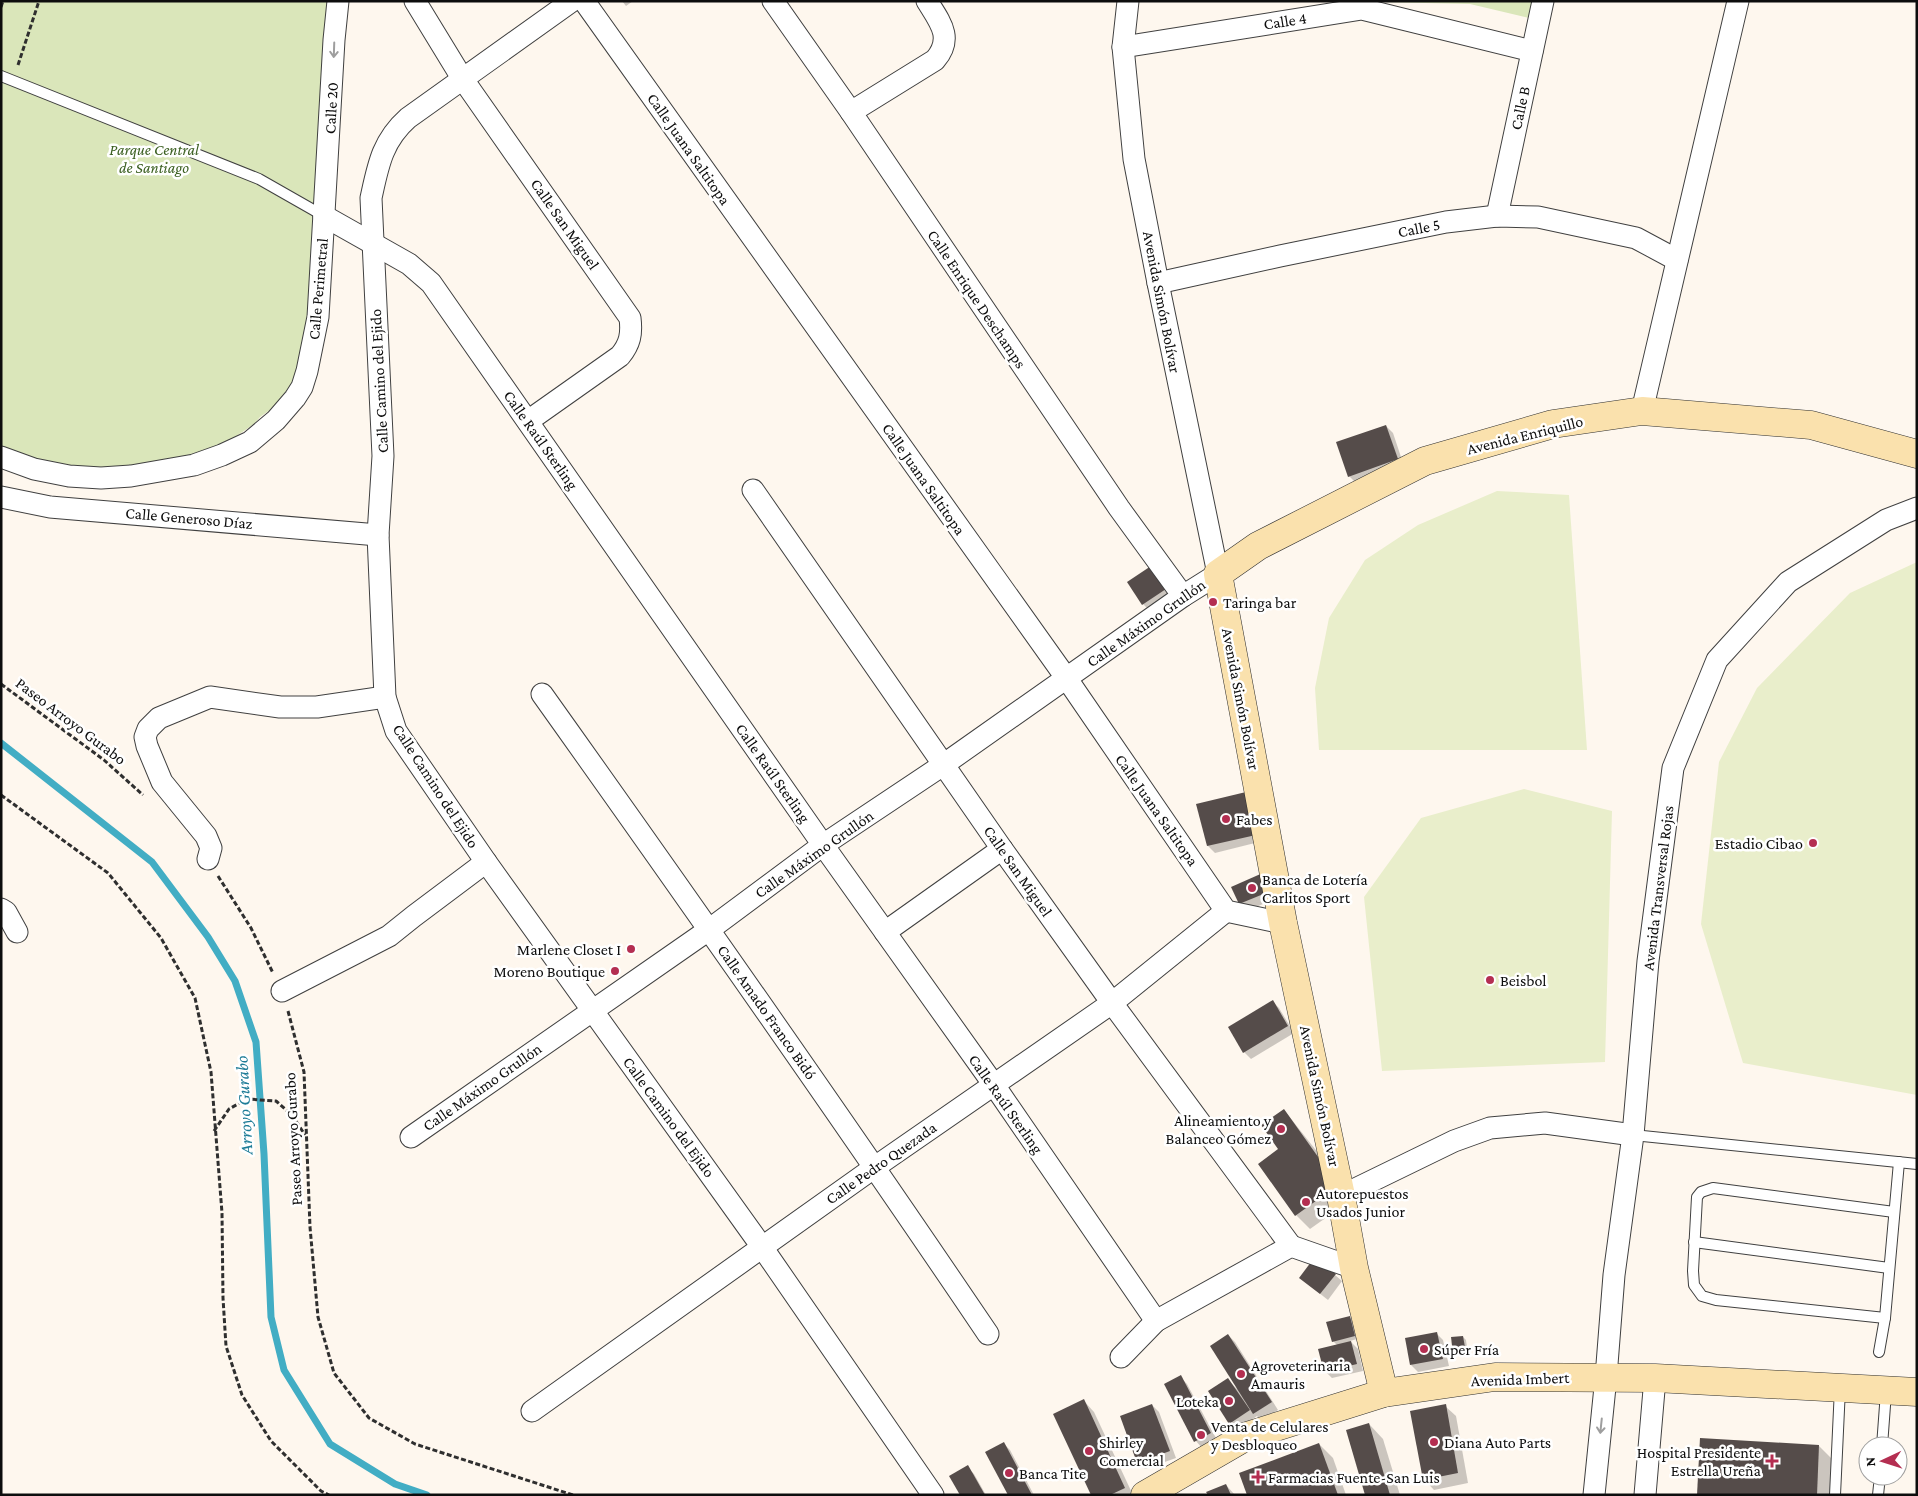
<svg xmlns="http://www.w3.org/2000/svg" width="1918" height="1496" font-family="'Crimson Pro',serif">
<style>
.green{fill:#dae6ba}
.pitch{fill:#e9eecb}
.shadow{fill:#0003}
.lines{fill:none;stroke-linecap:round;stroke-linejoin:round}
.stream{stroke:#42adc4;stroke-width:7}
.building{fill:#554c4a}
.lane-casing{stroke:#404040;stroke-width:12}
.street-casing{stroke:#404040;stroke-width:23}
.secondary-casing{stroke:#2f2f2f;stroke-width:29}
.path{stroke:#2f2f2f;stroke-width:3;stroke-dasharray:5 2.5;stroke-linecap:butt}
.lane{stroke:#fff;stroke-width:10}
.street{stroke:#fff;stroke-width:21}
.secondary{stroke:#fae1ad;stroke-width:28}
.oneway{stroke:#9e9e9e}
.poi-dot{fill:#b42e51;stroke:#fff;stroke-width:2}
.labels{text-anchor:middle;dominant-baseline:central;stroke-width:5;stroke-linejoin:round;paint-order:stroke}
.street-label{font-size:16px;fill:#0d0d0d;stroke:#fff}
.park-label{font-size:16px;font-style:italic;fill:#3c6022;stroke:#fff}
.poi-label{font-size:16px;fill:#0d0d0d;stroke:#fff;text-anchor:start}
.water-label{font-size:18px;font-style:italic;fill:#1e7c97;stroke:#fff}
</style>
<rect width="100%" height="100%" fill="#fef7ee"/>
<g class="green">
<path d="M 1,1 L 343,1 L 302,387 L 260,417 L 254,424 L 194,465 L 131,476 L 74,466 L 1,451 Z"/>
<path d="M 1537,1 L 1533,19 L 1470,4 L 1380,2 Z"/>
</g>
<g class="pitch">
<path d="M 1497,491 L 1569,495 L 1587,750 L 1319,750 L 1315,688 L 1329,618 L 1365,560 L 1418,525 Z"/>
<path d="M 1917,562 L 1917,1095 L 1743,1063 L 1701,924 L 1719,762 L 1757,688 L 1850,593 Z"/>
<path d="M 1524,789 L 1612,811 L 1605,1062 L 1382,1071 L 1364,897 L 1421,818 Z"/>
</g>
<g class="shadow">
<path d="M 622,1 L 633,1 L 626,6 Z"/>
<path d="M 1386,426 L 1393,433 L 1404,466 L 1356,483 L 1349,476 Z"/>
<path d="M 1151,568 L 1172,597 L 1150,611 L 1143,604 L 1129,582 Z"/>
<path d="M 1246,793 L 1263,841 L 1215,853 L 1208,846 L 1198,805 Z"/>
<path d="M 1265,874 L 1279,897 L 1247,911 L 1240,904 Z"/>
<path d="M 1272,1001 L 1279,1008 L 1294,1033 L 1251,1059 L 1244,1052 Z"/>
<path d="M 1284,1110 L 1315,1149 L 1351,1200 L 1310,1229 L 1296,1215 L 1279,1150 Z"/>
<path d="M 1335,1275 L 1342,1281 L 1328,1300 L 1300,1278 Z"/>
<path d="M 1349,1317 L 1352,1320 L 1357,1339 L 1350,1341 L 1358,1349 L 1363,1371 L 1332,1378 L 1325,1371 L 1337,1345 L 1333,1341 Z"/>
<path d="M 1436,1333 L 1443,1340 L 1449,1366 L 1418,1372 L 1411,1365 Z"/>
<path d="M 1228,1335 L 1235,1342 L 1278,1410 L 1261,1420 L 1257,1416 L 1237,1430 L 1230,1423 L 1228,1380 L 1237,1389 Z"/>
<path d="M 1463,1337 L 1466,1340 L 1468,1355 L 1458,1356 L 1455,1353 Z"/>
<path d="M 1180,1377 L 1187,1384 L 1217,1440 L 1202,1448 L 1196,1441 Z"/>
<path d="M 1084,1401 L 1094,1412 L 1133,1495 L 1092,1495 Z"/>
<path d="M 1152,1405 L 1159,1412 L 1176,1458 L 1145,1469 L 1138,1462 Z"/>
<path d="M 1445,1406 L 1456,1416 L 1468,1483 L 1434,1490 L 1424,1479 Z"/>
<path d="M 1369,1424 L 1383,1439 L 1400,1495 L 1366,1495 Z"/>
<path d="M 1003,1443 L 1010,1450 L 1034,1495 L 1010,1495 Z"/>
<path d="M 1319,1444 L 1333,1458 L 1346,1495 L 1248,1495 Z"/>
<path d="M 1819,1446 L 1840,1467 L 1838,1495 L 1698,1495 Z"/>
<path d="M 967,1467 L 974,1474 L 986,1495 L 962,1495 Z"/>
<path d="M 1226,1485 L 1235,1495 L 1209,1495 Z"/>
</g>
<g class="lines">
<path class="stream" d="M 1,743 L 152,862 L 208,937 L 235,981 L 256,1042 L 264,1154 L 271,1317 L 284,1370 L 330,1444 L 395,1484 L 427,1495"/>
</g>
<g class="building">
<path d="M 1386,425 L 1398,459 L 1348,477 L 1336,442 Z"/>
<path d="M 1151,566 L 1166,589 L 1142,605 L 1127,582 Z"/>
<path d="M 1246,792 L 1256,835 L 1207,846 L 1196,804 Z"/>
<path d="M 1265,872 L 1273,890 L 1239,904 L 1231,887 Z"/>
<path d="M 1273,1000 L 1288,1026 L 1243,1053 L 1228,1027 Z"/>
<path d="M 1284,1109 L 1338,1185 L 1295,1216 L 1258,1164 L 1278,1149 L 1261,1125 Z"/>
<path d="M 1314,1258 L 1336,1274 L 1320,1294 L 1299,1278 Z"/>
<path d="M 1350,1316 L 1355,1336 L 1332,1342 L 1326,1322 Z"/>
<path d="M 1437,1332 L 1443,1359 L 1410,1365 L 1405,1338 Z"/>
<path d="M 1228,1334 L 1272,1402 L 1253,1414 L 1210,1346 Z"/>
<path d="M 1463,1336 L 1466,1353 L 1453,1354 L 1451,1337 Z"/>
<path d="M 1351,1341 L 1357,1364 L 1324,1372 L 1318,1349 Z"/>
<path d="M 1181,1375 L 1211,1433 L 1194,1442 L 1164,1384 Z"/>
<path d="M 1228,1378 L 1250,1410 L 1229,1424 L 1208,1391 Z"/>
<path d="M 1084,1399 L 1125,1488 L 1110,1495 L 1091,1495 L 1053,1414 Z"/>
<path d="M 1152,1404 L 1170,1451 L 1137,1463 L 1120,1416 Z"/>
<path d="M 1446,1404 L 1458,1473 L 1423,1480 L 1410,1411 Z"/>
<path d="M 1369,1423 L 1390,1495 L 1365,1495 L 1346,1430 Z"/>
<path d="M 1700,1438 L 1819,1445 L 1817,1495 L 1697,1495 Z"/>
<path d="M 1004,1442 L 1032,1495 L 1008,1495 L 985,1452 Z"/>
<path d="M 1319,1443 L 1338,1495 L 1247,1495 L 1239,1473 Z"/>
<path d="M 968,1465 L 985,1495 L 960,1495 L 949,1476 Z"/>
<path d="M 1226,1484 L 1231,1495 L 1208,1495 L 1206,1492 Z"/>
</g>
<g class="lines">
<g class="lane-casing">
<g id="lane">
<path d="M 1,76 L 259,179 L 324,216"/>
<path d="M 1633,1135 L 1917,1164"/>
<path d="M 1694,1242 L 1889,1268"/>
<path d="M 1885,1318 L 1716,1300 L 1702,1296 L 1694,1285 L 1693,1271 L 1697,1197 L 1701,1192 L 1713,1188 L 1894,1212"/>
<path d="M 1879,1352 L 1885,1318 L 1899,1162"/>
<path d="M 1882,1446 L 1886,1392"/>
<path d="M 1835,1495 L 1840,1388"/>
<path d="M 1878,1495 L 1880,1476"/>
</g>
</g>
<g class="street-casing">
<g id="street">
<path d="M 415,1 L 462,78 L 630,318 C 632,334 630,344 620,356 L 528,421"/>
<path d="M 572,1 L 408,118 C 382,141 378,166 371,198 L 383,456 L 378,535 L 385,697 L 396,731 L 486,862 L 762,1247 L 933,1495"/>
<path d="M 584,1 L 1067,679 L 1226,911 L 1283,923"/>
<path d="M 773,1 L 851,112 L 1119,508 L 1183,596"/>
<path d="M 1123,47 L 1362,9 L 1532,51"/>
<path d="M 851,112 L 935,60 C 954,38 940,22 927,1"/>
<path d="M 324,216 L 409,264 L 431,283 L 823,845 L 994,1085 L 1156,1321"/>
<path d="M 1497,216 L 1543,1"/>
<path d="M 1158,283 L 1280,256 L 1446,222 L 1497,216 L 1538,217 L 1636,238 L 1677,260"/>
<path d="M 1642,411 L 1738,1"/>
<path d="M 1,457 L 34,469 L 69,476 L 101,478 L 131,476 L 194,465 L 222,455 L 250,442 L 276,420 L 295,398 L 302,387 L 307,371 L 318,317 L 334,40 L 338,1"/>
<path d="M 753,490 L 1002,849 L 1112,1003 L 1291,1246"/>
<path d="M 1,497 L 50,507 L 378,535"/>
<path d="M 542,694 C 693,906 842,1118 988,1334"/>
<path d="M 208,859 L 211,848 L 206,836 L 162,782 L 147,746 L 145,737 L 148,729 L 159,718 L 210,697 L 280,707 L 317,707 L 385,697"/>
<path d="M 1,909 L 6,912 L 17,932"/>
<path d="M 885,932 L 1002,849"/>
<path d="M 282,991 L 389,936 L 414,916 L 486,862"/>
<path d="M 411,1137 L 710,929 L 823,845 L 943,765 L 1183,596 L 1218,574 L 1158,283 L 1134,159 L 1123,47 L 1128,1"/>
<path d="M 1341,1196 L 1454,1141 L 1490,1128 L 1545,1123 L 1633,1135"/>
<path d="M 1121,1357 L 1156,1321 L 1291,1246 L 1354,1268"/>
<path d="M 532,1411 L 875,1167 L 1112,1003 L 1226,911"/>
<path d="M 1594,1495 L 1606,1377 L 1614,1275 L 1633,1135 L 1648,961 L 1673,768 L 1717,660 L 1788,582 L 1886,520 L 1917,508"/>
<path d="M 1645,1495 L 1655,1378"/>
</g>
</g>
<g class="secondary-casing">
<g id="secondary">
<path d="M 1384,1393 L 1354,1268 L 1341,1196 L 1283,923 L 1218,574 L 1258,546 L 1425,461 L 1553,424 L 1642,411 L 1811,425 L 1917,454"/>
<path d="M 1145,1495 L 1247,1436 L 1384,1393 L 1495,1377 L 1655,1378 L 1917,1392"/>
</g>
</g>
<g class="path">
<path d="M 1,7 L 3,1"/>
<path d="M 18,65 L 39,1"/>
<path d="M 1,684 L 104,760 L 143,795"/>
<path d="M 1,795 L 108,873 L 161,938 L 195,998 L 211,1072 L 222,1213 L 223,1298 L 226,1346 L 242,1395 L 271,1441 L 321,1491 L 329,1495"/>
<path d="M 218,876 L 251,928 L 273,973"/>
<path d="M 288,1011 L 304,1072 L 310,1227 L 318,1317 L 334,1373 L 369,1418 L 415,1444 L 573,1495"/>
<path d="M 214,1131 L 229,1109 L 247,1099 L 276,1101 L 292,1115 L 305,1135"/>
</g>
<use href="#lane" class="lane"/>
<use href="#street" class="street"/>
<use href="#secondary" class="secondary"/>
</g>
<defs><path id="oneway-shaft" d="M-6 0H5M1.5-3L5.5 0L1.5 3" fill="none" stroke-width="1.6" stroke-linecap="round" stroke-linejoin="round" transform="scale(1.25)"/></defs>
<g class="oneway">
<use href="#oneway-shaft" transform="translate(334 50) rotate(92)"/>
<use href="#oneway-shaft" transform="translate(1601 1426) rotate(96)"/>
</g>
<g class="poi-dot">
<circle cx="1213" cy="602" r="5"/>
<circle cx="1226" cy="819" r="5"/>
<circle cx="1813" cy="843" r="5"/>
<circle cx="1252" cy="888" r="5"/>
<circle cx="631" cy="949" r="5"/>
<circle cx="615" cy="971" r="5"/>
<circle cx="1490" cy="980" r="5"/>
<circle cx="1281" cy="1129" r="5"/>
<circle cx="1306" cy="1202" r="5"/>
<circle cx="1424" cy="1349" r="5"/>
<circle cx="1241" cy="1374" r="5"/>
<circle cx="1229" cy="1401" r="5"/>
<circle cx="1201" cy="1435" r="5"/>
<circle cx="1434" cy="1442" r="5"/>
<circle cx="1089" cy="1451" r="5"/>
<path d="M1769.5 1453.5h5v5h5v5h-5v5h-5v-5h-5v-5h5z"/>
<circle cx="1009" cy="1473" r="5"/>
<path d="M1255.5 1469.5h5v5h5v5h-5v5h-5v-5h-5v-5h5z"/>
</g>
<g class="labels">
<g class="street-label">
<text transform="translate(1285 21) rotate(-9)">Calle 4</text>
<text transform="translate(331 108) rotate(-87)">Calle 20</text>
<text transform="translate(1520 108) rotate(-78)">Calle B</text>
<text transform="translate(689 149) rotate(55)">Calle Juana Saltitopa</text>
<text transform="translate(565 224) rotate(55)">Calle San Miguel</text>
<text transform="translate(1419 228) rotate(-11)">Calle 5</text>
<text transform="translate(318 289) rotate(-85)">Calle Perimetral</text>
<text transform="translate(977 299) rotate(56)">Calle Enrique Deschamps</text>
<text transform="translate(1162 302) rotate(79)">Avenida Simón Bolívar</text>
<text transform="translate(379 381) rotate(-93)">Calle Camino del Ejido</text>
<text transform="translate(1525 435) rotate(-14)">Avenida Enriquillo</text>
<text transform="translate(541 440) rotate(55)">Calle Raúl Sterling</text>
<text transform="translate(924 479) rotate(55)">Calle Juana Saltitopa</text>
<text transform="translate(189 518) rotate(5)">Calle Generoso Díaz</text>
<text transform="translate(1146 623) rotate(-35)">Calle Máximo Grullón</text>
<text transform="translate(1241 699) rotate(79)">Avenida Simón Bolívar</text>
<text transform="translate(71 721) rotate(37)">Paseo Arroyo Gurabo</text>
<text transform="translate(773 773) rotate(55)">Calle Raúl Sterling</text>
<text transform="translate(436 786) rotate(57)">Calle Camino del Ejido</text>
<text transform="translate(1157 810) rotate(55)">Calle Juana Saltitopa</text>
<text transform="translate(814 854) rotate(-35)">Calle Máximo Grullón</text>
<text transform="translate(1018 871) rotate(55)">Calle San Miguel</text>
<text transform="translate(1658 888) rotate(-83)">Avenida Transversal Rojas</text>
<text transform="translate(767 1012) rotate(55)">Calle Amado Franco Bidó</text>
<text transform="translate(482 1087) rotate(-35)">Calle Máximo Grullón</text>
<text transform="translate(1320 1096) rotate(78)">Avenida Simón Bolívar</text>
<text transform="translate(1006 1104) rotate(55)">Calle Raúl Sterling</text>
<text transform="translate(669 1117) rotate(54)">Calle Camino del Ejido</text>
<text transform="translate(293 1139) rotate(-93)">Paseo Arroyo Gurabo</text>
<text transform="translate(881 1163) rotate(-35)">Calle Pedro Quezada</text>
<text transform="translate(1520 1379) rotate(-2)">Avenida Imbert</text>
</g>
<g class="park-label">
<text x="154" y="149">Parque Central<tspan x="154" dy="18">de Santiago</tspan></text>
</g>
<g class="poi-label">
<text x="1223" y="602">Taringa bar</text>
<text x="1236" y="819">Fabes</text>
<text x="1803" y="843" text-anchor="end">Estadio Cibao</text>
<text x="1262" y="879">Banca de Lotería<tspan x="1262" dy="18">Carlitos Sport</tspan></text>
<text x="621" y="949" text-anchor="end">Marlene Closet I</text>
<text x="605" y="971" text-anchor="end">Moreno Boutique</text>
<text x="1500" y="980">Beisbol</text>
<text x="1271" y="1120" text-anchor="end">Alineamiento y<tspan x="1271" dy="18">Balanceo Gómez</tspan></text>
<text x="1316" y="1193">Autorepuestos<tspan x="1316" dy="18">Usados Junior</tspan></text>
<text x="1434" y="1349">Súper Fría</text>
<text x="1251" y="1365">Agroveterinaria<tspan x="1251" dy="18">Amauris</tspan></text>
<text x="1219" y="1401" text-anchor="end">Loteka</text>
<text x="1211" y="1426">Venta de Celulares<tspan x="1211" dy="18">y Desbloqueo</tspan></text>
<text x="1099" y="1442">Shirley<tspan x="1099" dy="18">Comercial</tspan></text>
<text x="1444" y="1442">Diana Auto Parts</text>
<text x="1761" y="1452" text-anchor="end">Hospital Presidente<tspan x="1761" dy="18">Estrella Ureña</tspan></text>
<text x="1019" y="1473">Banca Tite</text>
<text x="1268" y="1477">Farmacias Fuente-San Luis</text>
</g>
<g class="water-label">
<text transform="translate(244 1105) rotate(-93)">Arroyo Gurabo</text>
</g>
</g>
<rect width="1918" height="1496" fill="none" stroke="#0d0d0d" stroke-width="5"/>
<g transform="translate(1883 1461) rotate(266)"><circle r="24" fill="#ffffff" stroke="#9e9e9e"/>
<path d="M0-4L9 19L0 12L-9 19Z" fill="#b42e51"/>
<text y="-8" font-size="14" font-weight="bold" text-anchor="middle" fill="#0d0d0d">N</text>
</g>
</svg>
